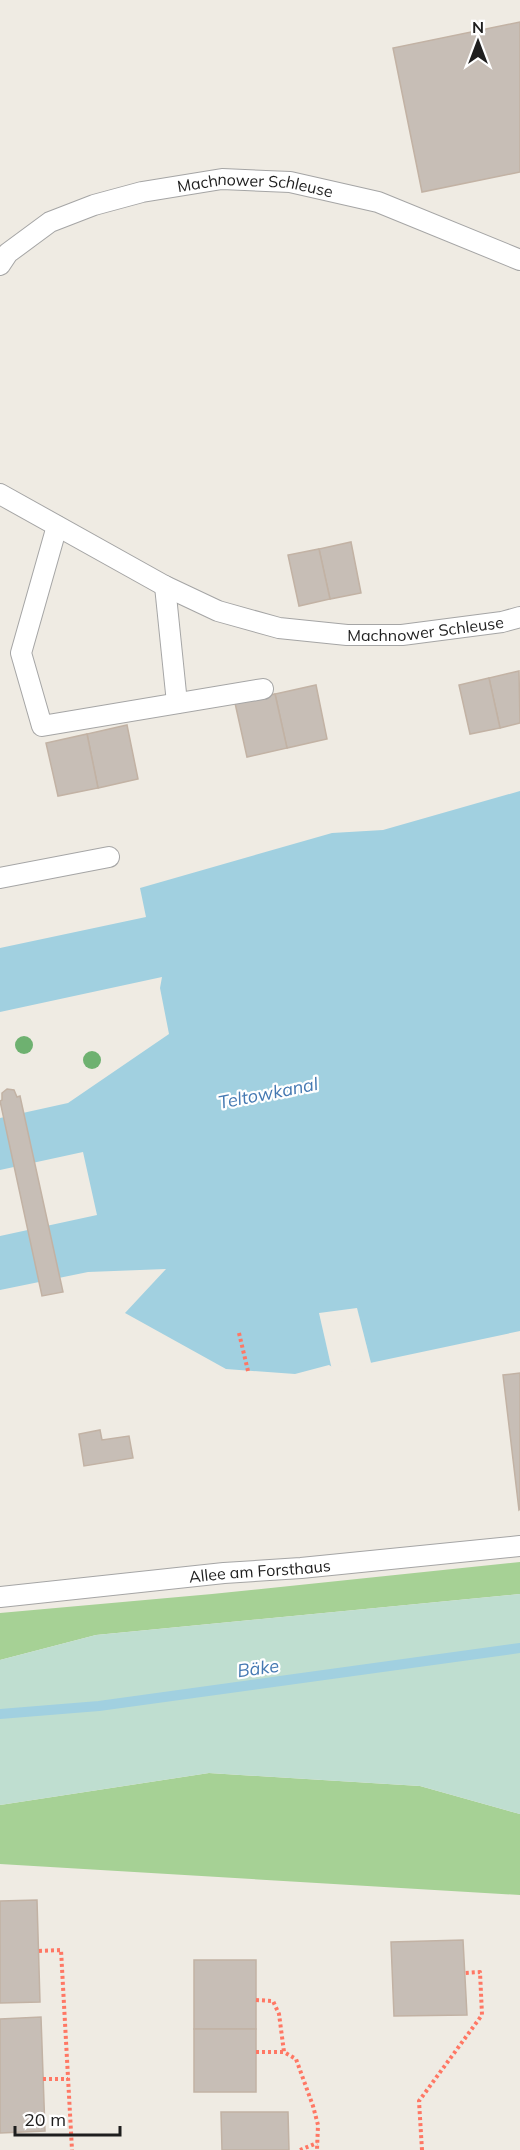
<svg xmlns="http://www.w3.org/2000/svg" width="520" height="2150" font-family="Mulish,sans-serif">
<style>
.forest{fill:#a6d195}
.wetland{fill:#bfded0}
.water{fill:#a1d0e0}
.pier{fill:#efebe3}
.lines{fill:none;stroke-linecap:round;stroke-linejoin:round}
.stream{stroke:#a1d0e0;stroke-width:10}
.building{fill:#c7beb6;stroke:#c2b2a4;stroke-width:1.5}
.lane-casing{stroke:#a5a5a5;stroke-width:22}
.path{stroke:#ff7764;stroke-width:4;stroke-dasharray:3 3;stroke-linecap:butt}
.lane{stroke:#fff;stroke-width:20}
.tree{fill:#6eb170}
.labels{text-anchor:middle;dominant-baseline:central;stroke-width:4.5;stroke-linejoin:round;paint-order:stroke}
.street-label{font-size:16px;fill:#1e1e1e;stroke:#fff}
.water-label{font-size:18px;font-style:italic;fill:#4579b2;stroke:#fff}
</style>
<rect width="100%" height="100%" fill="#efebe3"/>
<g class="forest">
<path d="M 520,1562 L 520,1594 L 96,1635 L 0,1660 L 0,1613 L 212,1594 Z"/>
<path d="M 209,1773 L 420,1786 L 520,1814 L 520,1895 L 0,1864 L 0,1805 Z"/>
</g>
<path class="wetland" d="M 520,1594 L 520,1814 L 420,1786 L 209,1773 L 0,1805 L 0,1660 L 96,1635 Z"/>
<path class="water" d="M 520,791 L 520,1331 L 337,1370 L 329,1365 L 295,1374 L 226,1369 L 125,1313 L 166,1269 L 88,1272 L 0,1290 L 0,1236 L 97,1215 L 83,1152 L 0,1170 L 0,1118 L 68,1103 L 169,1034 L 160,988 L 162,977 L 0,1012 L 0,948 L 146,917 L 140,888 L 332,833 L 383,830 Z"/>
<path class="pier" d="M 357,1308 L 372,1367 L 336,1372 L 332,1370 L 319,1313 Z"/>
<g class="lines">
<path class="stream" d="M 0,1714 L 99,1706 L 520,1648"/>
</g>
<g class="building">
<path d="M 520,22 L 520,172 L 422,192 L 393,48 Z"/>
<path d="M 351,542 L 361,593 L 330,599 L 319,549 Z"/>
<path d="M 319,549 L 330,599 L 299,606 L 288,555 Z"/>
<path d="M 519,671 L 520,723 L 500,728 L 489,678 Z"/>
<path d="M 489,678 L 500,728 L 470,734 L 459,685 Z"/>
<path d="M 316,685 L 327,739 L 287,748 L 275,694 Z"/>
<path d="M 275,694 L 287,748 L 247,757 L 235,703 Z"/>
<path d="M 127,725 L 138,779 L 98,788 L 87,734 Z"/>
<path d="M 87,734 L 98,788 L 58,796 L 46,743 Z"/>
<path d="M 7,1089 L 14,1090 L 17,1097 L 20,1096 L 63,1292 L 42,1296 L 0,1101 L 2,1100 L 2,1093 Z"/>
<path d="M 520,1373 L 520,1509 L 519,1510 L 503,1375 Z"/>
<path d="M 100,1430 L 102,1440 L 129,1436 L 133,1458 L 84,1466 L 79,1434 Z"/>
<path d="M 37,1900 L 40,2002 L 0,2003 L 0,1901 Z"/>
<path d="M 463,1940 L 467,2015 L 394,2016 L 391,1942 Z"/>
<rect x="194" y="1960" width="62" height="69"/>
<path d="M 41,2017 L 45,2131 L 0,2133 L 0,2019 Z"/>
<rect x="194" y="2029" width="62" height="63"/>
<path d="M 221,2112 L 288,2112 L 289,2150 L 222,2150 Z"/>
</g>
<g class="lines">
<g class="lane-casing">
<g id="lane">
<path id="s1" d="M 0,265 L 8,253 L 50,222 L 94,205 L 142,192 L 222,179 L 290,182 L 378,202 L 520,260"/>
<path id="s2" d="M 0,494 L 165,586 L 218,611 L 279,628 L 347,635 L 402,635 L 502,622 L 520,617"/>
<path d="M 57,526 L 21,653 L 42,726 L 263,689"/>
<path d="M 165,586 L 177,703"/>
<path d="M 0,878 L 109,857"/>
<path id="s3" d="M 0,1597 L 224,1573 L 301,1568 L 520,1546"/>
</g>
</g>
<g class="path">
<path d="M 239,1333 L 248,1371"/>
<path d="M 39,1951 L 61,1950 L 72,2150"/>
<path d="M 256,2000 L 273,2001 L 279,2014 L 284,2052 L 296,2059 L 313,2106 L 318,2125 L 317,2150"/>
<path d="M 256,2052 L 284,2052"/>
<path d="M 43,2079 L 68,2079"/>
<path d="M 300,2150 L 317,2143"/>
<path d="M 422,2150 L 419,2101 L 482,2015 L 480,1972 L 464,1973"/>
</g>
<use href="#lane" class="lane"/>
</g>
<g class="tree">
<circle cx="24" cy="1045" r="9"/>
<circle cx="92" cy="1060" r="9"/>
</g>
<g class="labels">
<g class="street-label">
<text stroke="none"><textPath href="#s1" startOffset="278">Machnower Schleuse</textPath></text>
<text stroke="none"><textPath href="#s2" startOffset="458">Machnower Schleuse</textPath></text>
<text stroke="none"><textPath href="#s3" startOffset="261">Allee am Forsthaus</textPath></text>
</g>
<g class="water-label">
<text transform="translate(268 1093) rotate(-11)">Teltowkanal</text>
<text transform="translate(258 1668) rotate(-8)">Bäke</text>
</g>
</g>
<g transform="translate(478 42)" stroke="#ffffff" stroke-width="4.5" paint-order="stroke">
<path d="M0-4.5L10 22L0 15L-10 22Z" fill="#1e1e1e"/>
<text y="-9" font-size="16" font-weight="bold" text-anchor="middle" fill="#1e1e1e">N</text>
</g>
<path d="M15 2126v9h105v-9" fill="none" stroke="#1e1e1e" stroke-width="3"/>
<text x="24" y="2126" font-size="18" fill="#1e1e1e" stroke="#ffffff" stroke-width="4.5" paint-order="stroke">20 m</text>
</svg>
